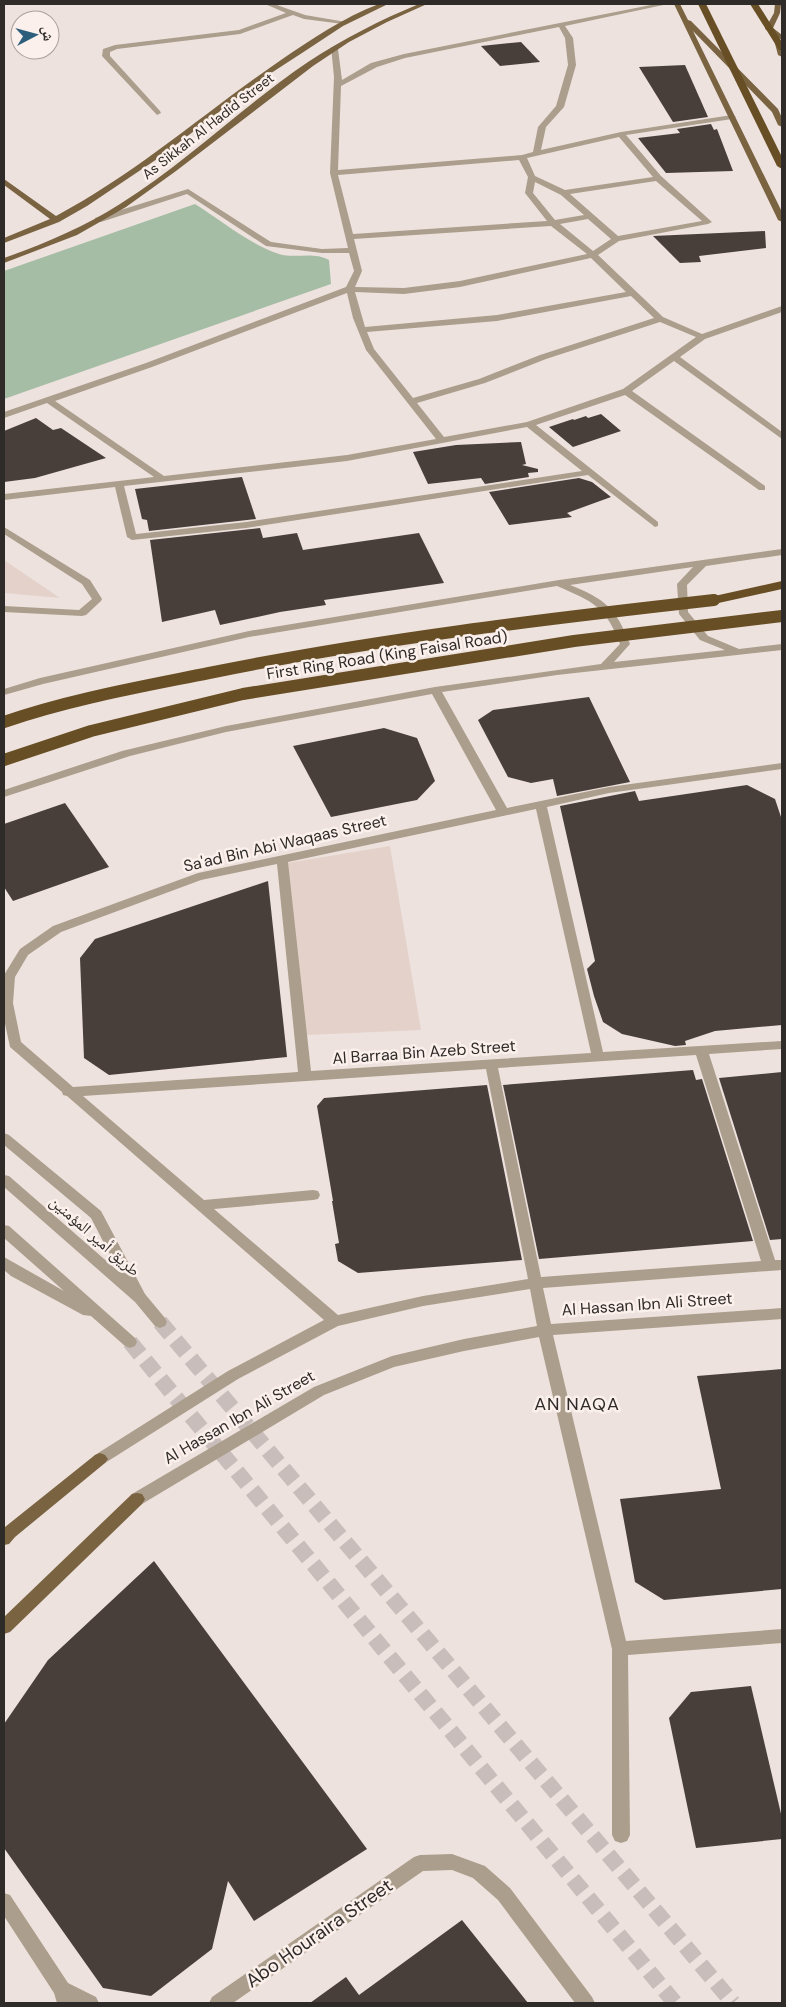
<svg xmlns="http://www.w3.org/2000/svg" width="786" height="2007" font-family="'DM Sans','Noto Naskh Arabic',sans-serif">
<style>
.built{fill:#e4d2ca}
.green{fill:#a5bda5}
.building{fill:#483f3b}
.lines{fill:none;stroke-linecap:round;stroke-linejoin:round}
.minor-tunnel{stroke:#c8bdba;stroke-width:16;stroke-dasharray:16 8;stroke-linecap:butt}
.minor{fill:#ab9e8c;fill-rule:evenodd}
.major{fill:#796341;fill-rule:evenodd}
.highway{fill:#674e25;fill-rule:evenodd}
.highway-bridge{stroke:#674e25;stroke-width:12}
.labels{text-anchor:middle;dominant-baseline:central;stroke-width:5;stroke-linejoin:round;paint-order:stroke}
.far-street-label{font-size:14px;fill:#2f2b29;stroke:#fbf0eb}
.street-label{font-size:16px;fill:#2f2b29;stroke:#fbf0eb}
.neighbourhood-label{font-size:18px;letter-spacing:1px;fill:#2f2b29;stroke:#fbf0eb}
.near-street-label{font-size:19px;fill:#2f2b29;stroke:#fbf0eb}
</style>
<rect width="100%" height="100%" fill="#eee2de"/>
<g class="built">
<path d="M 4,560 L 60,598 L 4,593 Z"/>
<path d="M 390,846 L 421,1030 L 306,1035 L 287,863 Z"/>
</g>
<path class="green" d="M 195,204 C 222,221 249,244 279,254 C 295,259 313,251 329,260 L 331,284 L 4,399 L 4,271 Z"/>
<g class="building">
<path d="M 521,42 L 540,62 L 500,66 L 481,46 Z"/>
<path d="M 685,65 L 708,117 L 673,122 L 639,67 Z"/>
<path d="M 711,124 L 714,130 L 717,129 L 733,171 L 666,173 L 638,138 L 680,133 L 677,129 Z"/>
<path d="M 765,231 L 766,248 L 699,256 L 701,262 L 680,263 L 653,236 Z"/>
<path d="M 601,414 L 621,431 L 573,447 L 549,427 L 573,419 L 574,420 L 586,416 L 588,418 Z"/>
<path d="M 36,418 L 53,430 L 61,428 L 106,458 L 35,478 L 4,482 L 4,431 Z"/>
<path d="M 521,442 L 526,464 L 522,465 L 538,469 L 538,472 L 528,473 L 529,477 L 485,484 L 481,478 L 428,484 L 413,452 L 456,445 Z"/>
<path d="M 242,477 L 256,519 L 149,531 L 147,520 L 142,519 L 135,489 Z"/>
<path d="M 579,478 L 592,482 L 611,497 L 567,513 L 572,517 L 509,525 L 489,492 Z"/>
<path d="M 260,528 L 263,538 L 297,533 L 303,550 L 419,533 L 444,583 L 324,600 L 326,605 L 280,612 L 220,625 L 215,610 L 162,622 L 150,540 Z"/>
<path d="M 589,697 L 630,782 L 557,796 L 553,779 L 531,783 L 508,777 L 478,720 L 493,710 Z"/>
<path d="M 384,728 L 417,738 L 435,781 L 417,800 L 331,817 L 293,746 Z"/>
<path d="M 747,785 L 775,799 L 782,820 L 782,1025 L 715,1031 L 685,1041 L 686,1045 L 675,1046 L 622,1034 L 603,1022 L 594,996 L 587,969 L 595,961 L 560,806 L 635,791 L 639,801 Z"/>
<path d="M 65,803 L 109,867 L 13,901 L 4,887 L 4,824 Z"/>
<path d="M 268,881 L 287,1057 L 109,1075 L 84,1058 L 80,958 L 95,939 Z"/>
<path d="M 693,1070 L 696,1080 L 702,1079 L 753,1241 L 539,1259 L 503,1085 Z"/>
<path d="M 782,1072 L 782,1239 L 770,1240 L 719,1078 Z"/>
<path d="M 487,1085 L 522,1260 L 358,1273 L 338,1261 L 335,1244 L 339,1243 L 332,1201 L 333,1201 L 317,1106 L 324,1098 Z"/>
<path d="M 782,1369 L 782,1589 L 664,1600 L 635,1582 L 620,1499 L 721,1489 L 697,1376 Z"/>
<path d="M 154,1561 L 367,1849 L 254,1921 L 228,1881 L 212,1949 L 151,1996 L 103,1988 L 4,1848 L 4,1724 L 48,1660 Z"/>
<path d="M 751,1686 L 782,1818 L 782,1839 L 696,1848 L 669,1718 L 691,1692 Z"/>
<path d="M 462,1920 L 528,2003 L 310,2003 L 346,1977 L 359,1995 Z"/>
</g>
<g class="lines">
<g class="minor-tunnel">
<path d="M 160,1322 L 733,2003"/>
<path d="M 130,1342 L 675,2003"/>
</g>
<g class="minor">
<path d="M 265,4 L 274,4 L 305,15 L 346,22 L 343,24 L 304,19 L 293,15 L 240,34 L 117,49 L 110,52 L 110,56 L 160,111 L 161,113 L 157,115 L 102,56 L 103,49 L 115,45 L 239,30 L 286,13 Z"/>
<path d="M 656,4 L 668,4 L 565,26 L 573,38 L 576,65 L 564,107 L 546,127 L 541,150 L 621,132 L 732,115 L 736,117 L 732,119 L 626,135 L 661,176 L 712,222 L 708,224 L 619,241 L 598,255 L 663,317 L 702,334 L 782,306 L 782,312 L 705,339 L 680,357 L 782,432 L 782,439 L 674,361 L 632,391 L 765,486 L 765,490 L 759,490 L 625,395 L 536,425 L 658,522 L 658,526 L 655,527 L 588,475 L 246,528 L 132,540 L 127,537 L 115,487 L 4,500 L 4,494 L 154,477 L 47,403 L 4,418 L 4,412 L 146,363 L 346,287 L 354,271 L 349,253 L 322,253 L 266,246 L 187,194 L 101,222 L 95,222 L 95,218 L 188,189 L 271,242 L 322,249 L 348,248 L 330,173 L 334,77 L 331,47 L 338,49 L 342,80 L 371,63 L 404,54 ZM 559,27 L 565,38 L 568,65 L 556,106 L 538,127 L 533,152 L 522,155 L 338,170 L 341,86 L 377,67 L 405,58 ZM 619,137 L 653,177 L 565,190 L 535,176 L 527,158 ZM 519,160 L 528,177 L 525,193 L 547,221 L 353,234 L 338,175 ZM 656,181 L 702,221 L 618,236 L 570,194 ZM 535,182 L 561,195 L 584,215 L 555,220 L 533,193 ZM 588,219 L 611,239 L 593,251 L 560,224 ZM 551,226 L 587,254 L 460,281 L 404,288 L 355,287 L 362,271 L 354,239 ZM 591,258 L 626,292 L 497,315 L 365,327 L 355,292 L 404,294 L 460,287 ZM 347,293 L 353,318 L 366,350 L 436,439 L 347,455 L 164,476 L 55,401 L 152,367 ZM 631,296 L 654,318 L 540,355 L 479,379 L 413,398 L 374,349 L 367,332 L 497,321 ZM 660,322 L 696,337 L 623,389 L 527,422 L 444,437 L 417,403 L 485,383 L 546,359 ZM 527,427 L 582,471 L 246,522 L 136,534 L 124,486 L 347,461 Z"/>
<path d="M 4,527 L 90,580 L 102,599 L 101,601 L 86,615 L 82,616 L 4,612 L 4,606 L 79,610 L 92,599 L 82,584 L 4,534 Z"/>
<path d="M 782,549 L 782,555 L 706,566 L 687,585 L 688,612 L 708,636 L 739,649 L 782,644 L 782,650 L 557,675 L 442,692 L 507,808 L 609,787 L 782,763 L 782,769 L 609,793 L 547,807 L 603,1052 L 782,1041 L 782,1049 L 709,1054 L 775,1260 L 782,1260 L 782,1270 L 543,1288 L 551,1324 L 782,1308 L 782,1319 L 553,1335 L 626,1641 L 782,1629 L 782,1643 L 628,1655 L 630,1835 L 627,1841 L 621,1843 L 615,1841 L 612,1835 L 612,1649 L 539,1337 L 464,1351 L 394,1367 L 324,1395 L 142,1504 L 137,1505 L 132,1504 L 129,1499 L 132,1494 L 314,1387 L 392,1356 L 464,1339 L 537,1326 L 530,1289 L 423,1306 L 338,1326 L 238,1379 L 105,1463 L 100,1465 L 95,1463 L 92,1459 L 95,1455 L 228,1371 L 324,1320 L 67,1096 L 63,1095 L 62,1092 L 10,1047 L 4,1019 L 4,975 L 20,949 L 53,926 L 198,873 L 496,810 L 432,694 L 226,732 L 130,756 L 4,797 L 4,790 L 122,751 L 226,726 L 435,687 L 601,664 L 620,644 C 605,605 593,602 557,586 L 249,637 L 43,684 L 4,695 L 4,689 L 40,678 L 249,631 L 559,580 ZM 693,567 L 677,584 L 679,614 L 700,640 L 725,650 L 614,662 L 630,644 C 616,608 605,599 570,585 ZM 536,809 L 591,1053 L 311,1071 L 288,862 ZM 277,864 L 298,1072 L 73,1087 L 21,1042 L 13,1003 L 15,977 L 28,955 L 61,932 L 201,880 ZM 696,1055 L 761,1261 L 541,1277 L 498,1068 ZM 486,1069 L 528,1279 L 423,1296 L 338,1315 L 214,1209 L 313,1200 L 318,1199 L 320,1195 L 318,1191 L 313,1190 L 204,1200 L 83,1096 Z"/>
<path d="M 4,1133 L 9,1135 L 101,1211 L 145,1294 L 165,1318 L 167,1322 L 165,1326 L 160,1328 L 155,1326 L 135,1302 L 4,1187 L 4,1175 L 9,1176 L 119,1272 L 91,1218 L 4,1145 Z"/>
<path d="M 4,1225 L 9,1226 L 135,1338 L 137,1342 L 135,1346 L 130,1348 L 125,1346 L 91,1316 L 83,1315 L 11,1276 L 4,1270 L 4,1257 L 64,1291 L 4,1238 Z"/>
<path d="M 452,1854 L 485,1866 L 510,1888 L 592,1997 L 595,2003 L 575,2003 L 498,1900 L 473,1878 L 452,1870 L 423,1871 L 233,2003 L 209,2003 L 212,1997 L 414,1857 L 420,1855 Z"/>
<path d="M 4,1893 L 10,1895 L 68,1983 L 96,1997 L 99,2003 L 57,2003 L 54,1993 L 4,1916 Z"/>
</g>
<g class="major">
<path d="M 379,4 L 388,4 L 343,26 L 302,53 L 265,77 L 160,157 L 87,206 L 59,222 L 4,243 L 4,238 L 50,219 L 4,185 L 4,179 L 56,216 C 137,173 205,112 281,60 C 312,39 344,17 379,4 Z"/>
<path d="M 419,4 L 427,4 L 387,22 L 349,42 L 313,66 L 176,171 L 126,207 L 77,235 L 4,263 L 4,258 C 44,244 84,227 120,204 C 187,162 243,106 308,62 C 343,39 380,20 419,4 Z"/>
<path d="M 674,4 L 680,4 L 688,20 L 691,21 L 778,109 L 782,118 L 782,127 L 778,125 L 772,112 L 693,31 L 782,212 L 782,222 L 778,220 Z"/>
<path d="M 775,4 L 781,4 L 780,13 L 773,28 L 782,35 L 782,40 L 765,29 L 774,13 Z"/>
<path d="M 774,40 L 781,42 L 782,57 L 778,55 Z"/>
<path d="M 100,1453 L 105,1455 L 108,1459 L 105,1463 L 15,1537 L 9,1544 L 4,1545 L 5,1527 L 95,1455 Z"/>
<path d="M 137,1493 L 142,1494 L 145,1499 L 142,1504 L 10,1632 L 4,1634 L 4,1617 L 132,1494 Z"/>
</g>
<g class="highway">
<path d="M 698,4 L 706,4 L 782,157 L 782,169 L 777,166 Z"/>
<path d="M 750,4 L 758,4 L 782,42 L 782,50 L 779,50 Z"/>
<path d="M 782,581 L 782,589 L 714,604 L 708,600 L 710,597 Z"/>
</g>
<g class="highway-bridge">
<path d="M 4,722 C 71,699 140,687 209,673 C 376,639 545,619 714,600"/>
<path d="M 4,760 L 91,731 L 243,694 L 574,641 L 782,616"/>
</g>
</g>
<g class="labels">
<g class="far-street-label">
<text transform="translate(208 126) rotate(-38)">As Sikkah Al Hadid Street</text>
</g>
<g class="street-label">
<text transform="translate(387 655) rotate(-9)">First Ring Road (King Faisal Road)</text>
<text transform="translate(285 843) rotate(-13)">Sa'ad Bin Abi Waqaas Street</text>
<text transform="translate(424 1052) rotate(-4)">Al Barraa Bin Azeb Street</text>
<text transform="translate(95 1236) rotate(41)">طريق أمير المؤمنين</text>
<text transform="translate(647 1304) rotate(-4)">Al Hassan Ibn Ali Street</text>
<text transform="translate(239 1417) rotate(-30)">Al Hassan Ibn Ali Street</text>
</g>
<g class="neighbourhood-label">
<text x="577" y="1404">AN NAQA</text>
</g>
<g class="near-street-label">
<text transform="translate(319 1933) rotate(-35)">Abo Houraira Street</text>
</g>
</g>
<rect width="786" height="2007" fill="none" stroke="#2f2b29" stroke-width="10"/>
<g transform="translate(35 35) rotate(84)"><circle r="24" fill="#fbf0eb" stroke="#a9a19d"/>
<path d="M0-4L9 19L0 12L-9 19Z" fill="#2d5e7c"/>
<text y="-8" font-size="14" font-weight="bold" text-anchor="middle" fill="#2f2b29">ش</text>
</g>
</svg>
